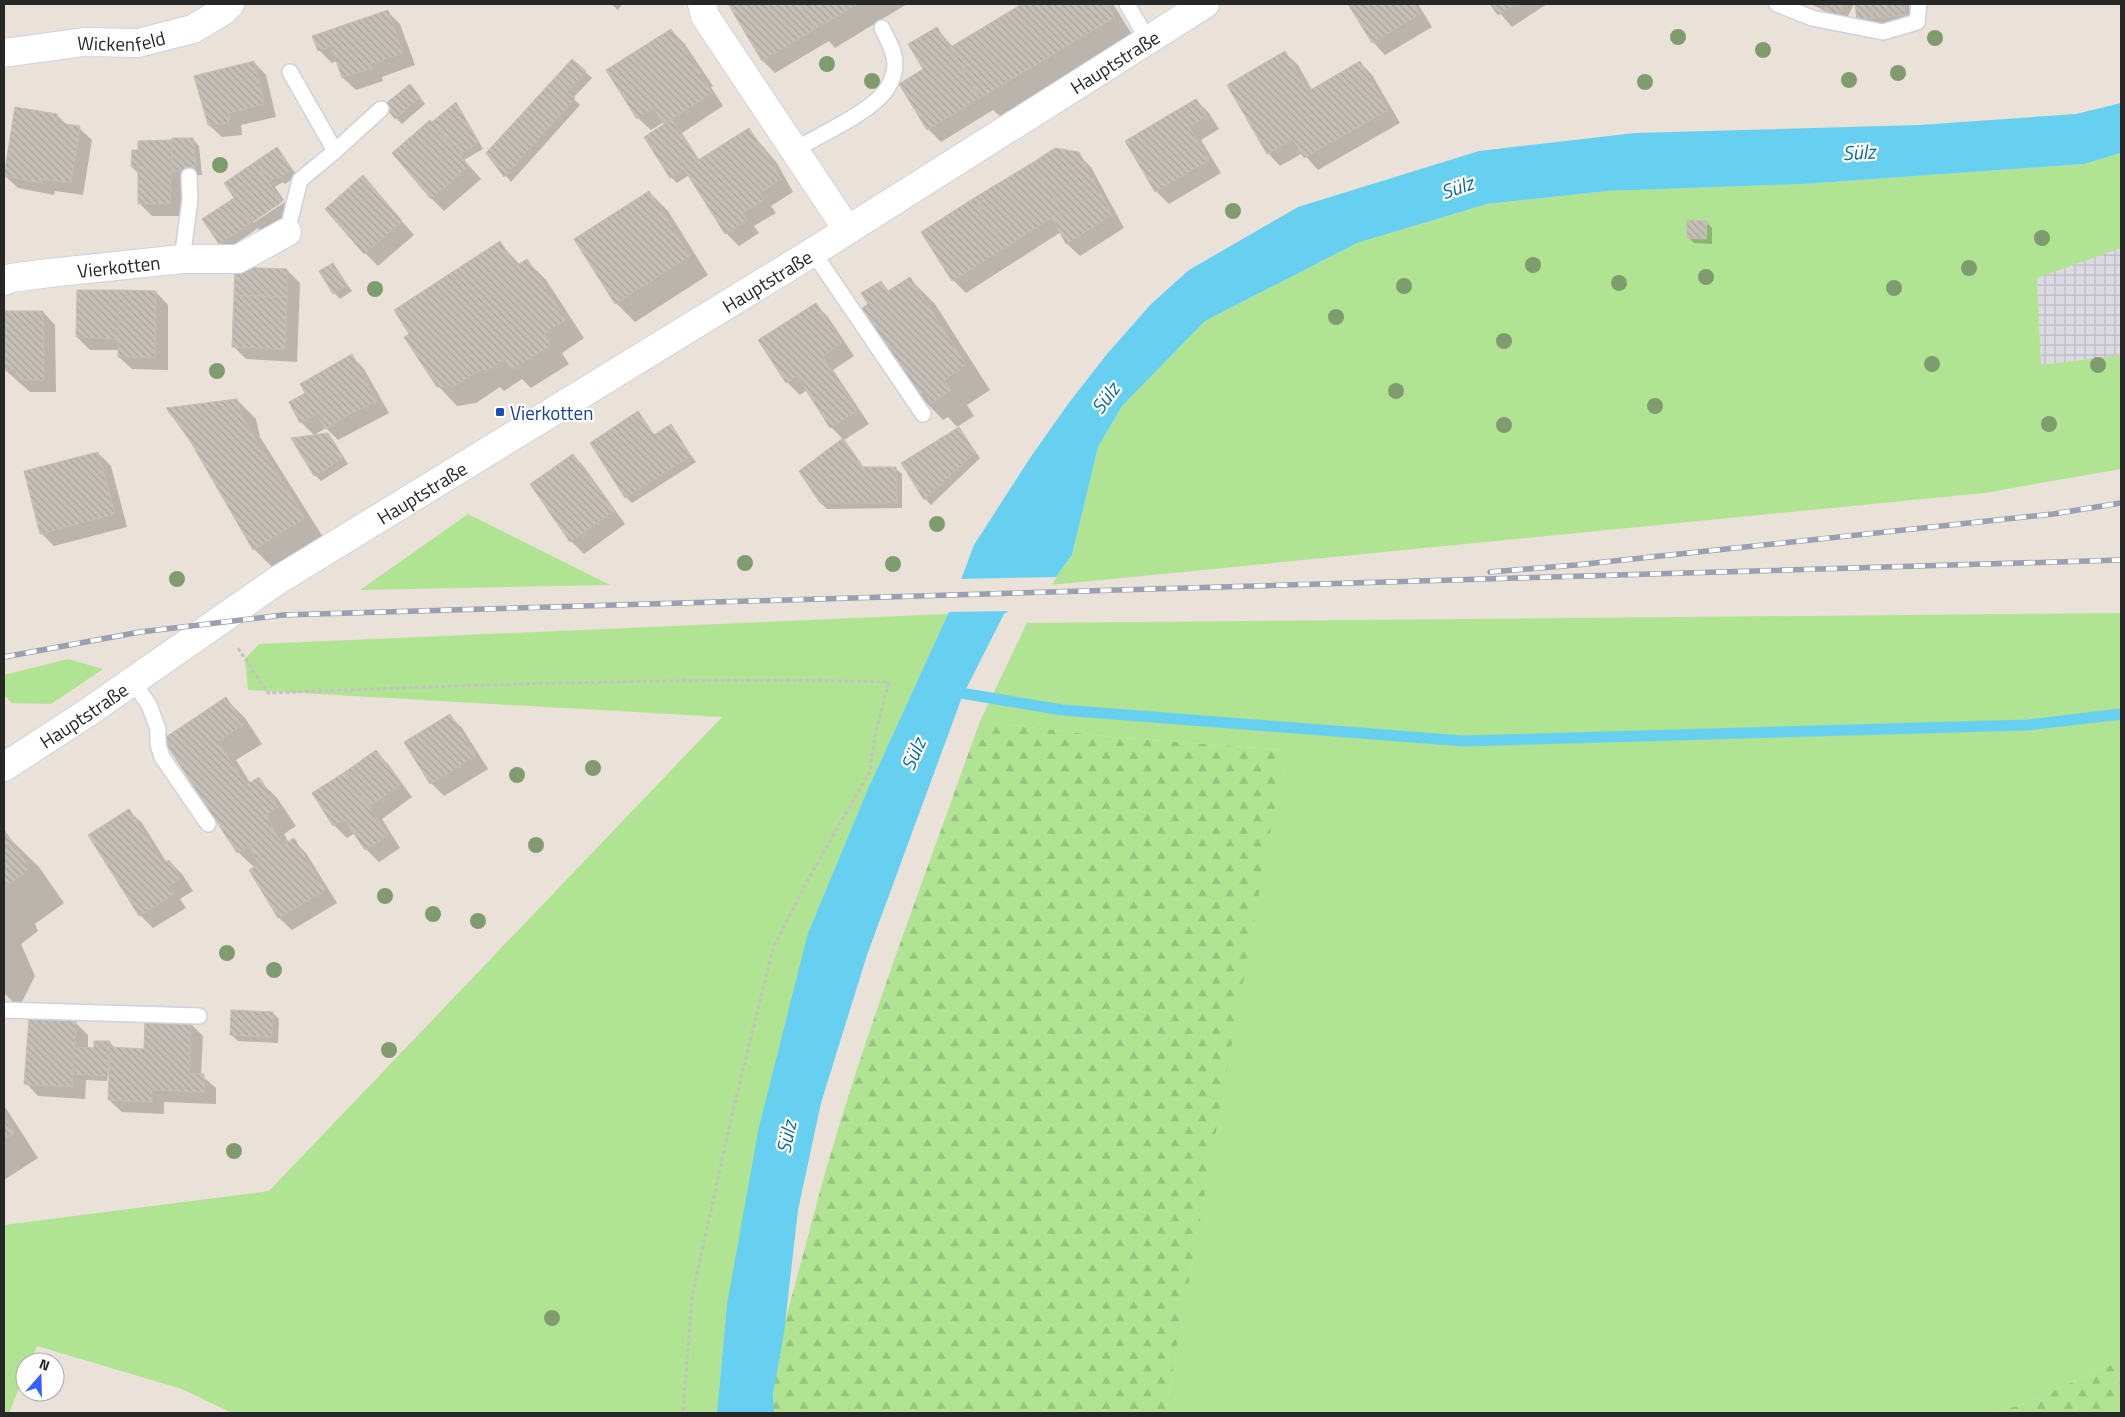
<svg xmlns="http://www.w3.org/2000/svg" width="2125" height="1417" font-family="'Titillium Web',sans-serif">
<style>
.industrial{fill:url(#industrial-grid)}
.grass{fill:#b0e392}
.forest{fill:url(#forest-firs)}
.water{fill:#67d0f0}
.pier{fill:#eae2d8}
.shadow{fill:#0003}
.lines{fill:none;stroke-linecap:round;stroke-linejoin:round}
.stream{stroke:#67d0f0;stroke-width:11}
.building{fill:url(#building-back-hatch);stroke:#c5beb2}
.lane-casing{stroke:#cdd1e1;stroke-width:18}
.street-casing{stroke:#cdd1e1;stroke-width:30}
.secondary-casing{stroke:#cdd1e1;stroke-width:30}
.path{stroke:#c3c3c3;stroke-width:3;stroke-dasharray:4 2.5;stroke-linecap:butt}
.lane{stroke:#fff;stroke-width:15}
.street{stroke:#fff;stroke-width:28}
.secondary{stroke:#fff;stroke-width:28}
.rail-casing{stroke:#9b9fb2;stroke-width:5.5}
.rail{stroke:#fff;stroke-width:4;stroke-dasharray:11;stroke-linecap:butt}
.tree{fill:#809c6e}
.transit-dot{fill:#1a4fb4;stroke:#fff;stroke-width:2}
.labels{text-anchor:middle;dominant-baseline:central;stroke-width:4.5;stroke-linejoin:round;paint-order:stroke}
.street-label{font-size:19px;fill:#272727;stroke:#fff}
.transit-label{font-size:19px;fill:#164399;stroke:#fff;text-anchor:start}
.water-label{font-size:20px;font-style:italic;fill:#0b6b97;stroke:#fff}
</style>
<defs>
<pattern id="industrial-grid" width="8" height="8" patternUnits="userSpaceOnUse" patternTransform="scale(1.25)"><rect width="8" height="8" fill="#dbd9e2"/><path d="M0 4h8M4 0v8" fill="none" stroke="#bcbac2"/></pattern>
<pattern id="forest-firs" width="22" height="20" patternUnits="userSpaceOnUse" patternTransform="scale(1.25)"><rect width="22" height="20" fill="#b0e392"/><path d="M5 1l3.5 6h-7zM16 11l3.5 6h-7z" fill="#97c37e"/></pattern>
<pattern id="building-back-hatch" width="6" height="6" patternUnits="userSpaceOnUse" patternTransform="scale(1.25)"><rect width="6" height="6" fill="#c5bfb8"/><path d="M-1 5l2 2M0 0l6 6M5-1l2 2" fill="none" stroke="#a9a49e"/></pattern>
</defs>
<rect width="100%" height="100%" fill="#eae2d8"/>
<path class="industrial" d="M 2121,248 L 2121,355 L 2041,365 L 2037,278 Z"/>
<g class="grass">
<path d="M 2121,153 L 2121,248 L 2037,278 L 2041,365 L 2121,355 L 2121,469 L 1984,493 L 1050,585 L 1072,555 L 1098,447 L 1122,406 L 1205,321 L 1357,243 L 1487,204 L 1607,191 L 1804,184 L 2084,164 Z"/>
<path d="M 468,514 L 610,585 L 360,590 Z"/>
<path d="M 2121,613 L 2121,1360 L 2022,1405 L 1988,1413 L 1165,1413 L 1284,750 L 1111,737 L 980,721 L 1027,623 Z"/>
<path d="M 948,614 L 867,791 L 808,933 L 727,1304 L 717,1413 L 232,1413 L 182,1389 L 37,1346 L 30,1362 L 25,1362 L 25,1374 L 9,1413 L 4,1413 L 4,1225 L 269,1191 L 722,717 L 248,690 L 245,659 L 259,644 Z"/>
<path d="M 68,659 L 103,669 L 51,704 L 12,703 L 4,695 L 4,675 Z"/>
</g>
<g class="forest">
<path d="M 980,721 L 1111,737 L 1285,750 L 1165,1413 L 773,1413 C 772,1356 792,1298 806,1244 C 851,1066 919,894 980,721 Z"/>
<path d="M 2121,1360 L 2121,1413 L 1988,1413 L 2022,1405 Z"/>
</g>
<path class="water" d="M 2121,103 L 2121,153 L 2084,164 L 1804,184 L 1607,191 L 1487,204 L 1357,243 L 1205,321 L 1122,406 L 1098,447 L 1072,555 L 1050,585 L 1004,614 L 962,697 L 867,955 L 821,1103 L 798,1210 L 784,1333 L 773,1394 L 774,1413 L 717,1413 L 727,1304 L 759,1127 L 808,933 L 867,791 L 948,614 L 974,545 L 1030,458 L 1068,404 L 1107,354 L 1151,304 L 1189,270 L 1298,207 L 1479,151 L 1635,133 L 1919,125 L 2076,114 Z"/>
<path class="pier" d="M 1057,577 L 1051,586 L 1013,611 L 946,612 L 958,579 Z"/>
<g class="shadow">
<path d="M 611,4 L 622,4 L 618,10 Z"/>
<path d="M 729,4 L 907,4 L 835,48 L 829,41 L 775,73 L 762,60 Z"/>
<path d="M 1024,4 L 1113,4 L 1133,36 L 1000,116 L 993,110 L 941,142 L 928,129 L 925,70 L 937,29 L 953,47 Z"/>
<path d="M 1349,4 L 1418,4 L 1432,27 L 1385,55 L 1373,42 Z"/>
<path d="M 1492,4 L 1547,4 L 1512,27 Z"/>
<path d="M 1811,4 L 1854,4 L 1845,22 Z"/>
<path d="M 1856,4 L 1909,4 L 1911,20 L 1864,26 L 1858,20 Z"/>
<path d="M 387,11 L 400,24 L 415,65 L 382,77 L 383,81 L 356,90 L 343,78 L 337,61 L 332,63 L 319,50 Z"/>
<path d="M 671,30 L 684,43 L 713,86 L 711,87 L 723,106 L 682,133 L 700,161 L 749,130 L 777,163 L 793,192 L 771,206 L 776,213 L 754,226 L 759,233 L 739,246 L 726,233 L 689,175 L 677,183 L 671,177 L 666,124 L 664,122 L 651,130 L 638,118 Z"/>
<path d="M 1285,53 L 1298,65 L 1312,90 L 1360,62 L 1372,75 L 1400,123 L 1318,170 L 1303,153 L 1280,166 L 1268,153 Z"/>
<path d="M 573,61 L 592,78 L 573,98 L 580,105 L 511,182 L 487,153 Z"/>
<path d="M 254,62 L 266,75 L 276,117 L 241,125 L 242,135 L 222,137 L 209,125 Z"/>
<path d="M 416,92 L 425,104 L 402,124 L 396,118 Z"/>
<path d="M 1196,100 L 1209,113 L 1219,129 L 1201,140 L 1221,173 L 1169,204 L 1156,191 Z"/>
<path d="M 456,104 L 461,110 L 483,149 L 464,160 L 481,179 L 444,211 L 431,198 L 432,124 Z"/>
<path d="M 57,115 L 68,126 L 79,128 L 92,140 L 83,195 L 55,191 L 54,195 L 18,188 L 5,176 Z"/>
<path d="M 193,139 L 199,146 L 202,175 L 184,176 L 183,216 L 152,216 L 139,203 L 139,174 L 132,167 L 140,152 L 139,142 Z"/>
<path d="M 276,149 L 297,175 L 285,184 L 283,182 L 275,187 L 284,200 L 253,220 L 253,223 L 285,202 L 294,215 L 265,235 L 258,228 L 226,250 L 203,219 L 236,198 L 226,183 Z"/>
<path d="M 1078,154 L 1091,167 L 1124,228 L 1080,256 L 1067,244 L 1061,232 L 966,293 L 953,280 L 923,233 Z"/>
<path d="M 363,177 L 414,235 L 378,266 L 365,253 Z"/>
<path d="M 649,192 L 668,211 L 708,275 L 635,322 L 616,303 Z"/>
<path d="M 1706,222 L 1712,228 L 1712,244 L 1694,243 L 1688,237 Z"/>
<path d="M 500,243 L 520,265 L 527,261 L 546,280 L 584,338 L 562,353 L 569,364 L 531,388 L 522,379 L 504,391 L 500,387 L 476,403 L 457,406 L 438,386 Z"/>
<path d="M 332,264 L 352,291 L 340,299 L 334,293 Z"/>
<path d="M 287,270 L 300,283 L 297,362 L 246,359 L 233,346 Z"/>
<path d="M 910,279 L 935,304 L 990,390 L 967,405 L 974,416 L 957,427 L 948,417 L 943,420 L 919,395 L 880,283 L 890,292 Z"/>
<path d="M 78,291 L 156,292 L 168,305 L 168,370 L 132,369 L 119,357 L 119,350 L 90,350 L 77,337 Z"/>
<path d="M 816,304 L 828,317 L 854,356 L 833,370 L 869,424 L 844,440 L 864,468 L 895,468 L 902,474 L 902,508 L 827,509 L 821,503 L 844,440 L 831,427 L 807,390 L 800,395 L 787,382 L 760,340 Z"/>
<path d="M 4,312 L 43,312 L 55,325 L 56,392 L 30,392 L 4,369 Z"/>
<path d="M 352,356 L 364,369 L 389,413 L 338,440 L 326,428 L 314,435 L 301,422 L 291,403 L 306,394 Z"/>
<path d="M 237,400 L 256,419 L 260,437 L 323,537 L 273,568 L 254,549 L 190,439 Z"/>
<path d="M 638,413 L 655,436 L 670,426 L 696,462 L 632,503 L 626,497 Z"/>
<path d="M 959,428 L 980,458 L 931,505 L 925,499 L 903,463 Z"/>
<path d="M 327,434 L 333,440 L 348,464 L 321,481 L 315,475 Z"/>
<path d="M 98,453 L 111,466 L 127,527 L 54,546 L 41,533 Z"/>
<path d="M 573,455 L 585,468 L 625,524 L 584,554 L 571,541 L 531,485 Z"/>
<path d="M 226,699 L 245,718 L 262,744 L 236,760 L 251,784 L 258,779 L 277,798 L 296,826 L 284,834 L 289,843 L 293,840 L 306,853 L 337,903 L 292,930 L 279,918 L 251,871 L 255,868 L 238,852 L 164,739 Z"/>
<path d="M 450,716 L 462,728 L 488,769 L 444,796 L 431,783 L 406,742 Z"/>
<path d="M 376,752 L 388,764 L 412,797 L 382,819 L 400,848 L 379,862 L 366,849 L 355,833 L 347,838 L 334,825 L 314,794 Z"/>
<path d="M 129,811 L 142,823 L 167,863 L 169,861 L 182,874 L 193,891 L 180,899 L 186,908 L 153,928 L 140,915 Z"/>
<path d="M 4,833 L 39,867 L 64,903 L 35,924 L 38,931 L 21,944 L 35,976 L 19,1008 L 4,993 Z"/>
<path d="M 273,1013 L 279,1019 L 278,1043 L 238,1041 L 231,1035 Z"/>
<path d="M 76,1023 L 88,1035 L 88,1049 L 95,1049 L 110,1043 L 116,1049 L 145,1050 L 190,1023 L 203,1036 L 201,1075 L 216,1088 L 216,1104 L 164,1102 L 164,1114 L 122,1112 L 109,1100 L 111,1050 L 108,1050 L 107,1081 L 86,1080 L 85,1099 L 38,1096 L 26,1083 Z"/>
<path d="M 4,1105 L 38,1158 L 4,1180 Z"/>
</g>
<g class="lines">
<path class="stream" d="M 949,691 L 1062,710 L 1463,741 L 2027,725 L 2121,714"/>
</g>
<g class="building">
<path d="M 728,4 L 800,4 L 815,29 L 762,61 Z"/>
<path d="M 800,4 L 857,4 L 815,29 Z"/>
<path d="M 1022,4 L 1107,4 L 1115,17 L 980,98 L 949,48 Z"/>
<path d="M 1348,4 L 1414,4 L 1420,14 L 1372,43 Z"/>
<path d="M 1490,4 L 1515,4 L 1498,15 Z"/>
<path d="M 1827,4 L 1845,4 L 1838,17 L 1824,9 Z"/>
<path d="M 1855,4 L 1871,4 L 1873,18 L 1857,20 Z"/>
<path d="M 1871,4 L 1887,4 L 1889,17 L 1873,18 Z"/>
<path d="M 1887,4 L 1904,4 L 1905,15 L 1889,17 Z"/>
<path d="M 388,10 L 403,53 L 370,64 L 372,68 L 342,78 L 331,46 L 318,51 L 312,36 Z"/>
<path d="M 937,27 L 980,98 L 927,130 L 899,84 L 923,69 L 908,44 Z"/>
<path d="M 671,29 L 691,60 L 692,60 L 701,73 L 699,74 L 712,93 L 664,124 L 653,108 L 637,119 L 606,70 Z"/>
<path d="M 1285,51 L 1309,91 L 1360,61 L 1388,110 L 1304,158 L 1293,139 L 1267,154 L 1227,85 Z"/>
<path d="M 572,59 L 586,71 L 567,92 L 575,98 L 504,177 L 486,153 Z"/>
<path d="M 254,61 L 264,104 L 229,113 L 229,123 L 208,125 L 194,76 Z"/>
<path d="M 410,84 L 420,97 L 395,119 L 384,105 Z"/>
<path d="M 1196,99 L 1207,116 L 1189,127 L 1209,160 L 1155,192 L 1125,141 Z"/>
<path d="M 456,102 L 478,143 L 459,154 L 432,122 Z"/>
<path d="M 15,107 L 57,114 L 57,123 L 80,126 L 71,183 L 42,179 L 42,183 L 4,176 Z"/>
<path d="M 672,119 L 698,160 L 670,178 L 644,137 Z"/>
<path d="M 430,120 L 469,166 L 431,199 L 392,153 Z"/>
<path d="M 749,128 L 763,150 L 764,149 L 781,179 L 759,193 L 764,200 L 742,213 L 747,220 L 725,234 L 684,169 Z"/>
<path d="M 172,138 L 193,138 L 196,170 L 172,171 Z"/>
<path d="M 172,140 L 170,204 L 138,204 L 138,167 L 131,167 L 132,150 L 138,150 L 138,141 Z"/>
<path d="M 277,147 L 292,169 L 278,179 L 277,176 L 269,182 L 255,162 Z"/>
<path d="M 1055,148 L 1079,152 L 1112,215 L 1066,244 L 1052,217 L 1062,211 L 1032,163 Z"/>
<path d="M 255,162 L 282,202 L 251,223 L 224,183 Z"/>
<path d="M 1032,163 L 1062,211 L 1006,247 L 974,198 Z"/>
<path d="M 363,175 L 402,221 L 364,254 L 325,209 Z"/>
<path d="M 649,191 L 690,256 L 615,304 L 574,239 Z"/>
<path d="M 234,198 L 251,223 L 219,244 L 202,219 Z"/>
<path d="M 974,198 L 1006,247 L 952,281 L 921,232 Z"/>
<path d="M 1687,220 L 1707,221 L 1706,239 L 1687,238 Z"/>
<path d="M 500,241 L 516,266 L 527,259 L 566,319 L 544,334 L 551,345 L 511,370 L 505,359 L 484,373 L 481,369 L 456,385 L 437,387 L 404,337 L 409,334 L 394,310 Z"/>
<path d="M 333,263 L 347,285 L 333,294 L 319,271 Z"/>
<path d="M 235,267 L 287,269 L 287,297 L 234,295 Z"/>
<path d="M 910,277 L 966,365 L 944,380 L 951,391 L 931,403 L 924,392 L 918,396 L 862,308 L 868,304 L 861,293 L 881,281 L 888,291 Z"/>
<path d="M 77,290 L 119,290 L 118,339 L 76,337 Z"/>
<path d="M 119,290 L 156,291 L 155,357 L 118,357 Z"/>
<path d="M 234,295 L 287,297 L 285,349 L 232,347 Z"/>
<path d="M 816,303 L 842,343 L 822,356 L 857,411 L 830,428 L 797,376 L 786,383 L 758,340 Z"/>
<path d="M 4,311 L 43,311 L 44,380 L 16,380 L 16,370 L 4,370 Z"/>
<path d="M 352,354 L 377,401 L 348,415 L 325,429 L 316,414 L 300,423 L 289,402 L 305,393 L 300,384 Z"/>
<path d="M 237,399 L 242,417 L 305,518 L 253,550 L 189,439 L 166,408 Z"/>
<path d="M 638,411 L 654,435 L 671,424 L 691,456 L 625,498 L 590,443 Z"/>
<path d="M 959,427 L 975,452 L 924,500 L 901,463 Z"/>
<path d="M 328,433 L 343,458 L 314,476 L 291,438 Z"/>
<path d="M 843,438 L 863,467 L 896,467 L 897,503 L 820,503 L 799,471 Z"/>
<path d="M 98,452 L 115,514 L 40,534 L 24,471 Z"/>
<path d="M 573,454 L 614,511 L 570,542 L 530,484 Z"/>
<path d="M 226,697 L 244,724 L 218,741 L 246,785 L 259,777 L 278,807 L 266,815 L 274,831 L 237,853 L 163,739 Z"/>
<path d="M 450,714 L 476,756 L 430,784 L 404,742 Z"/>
<path d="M 376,750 L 401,784 L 370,806 L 345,772 Z"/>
<path d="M 345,772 L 388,835 L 365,850 L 344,819 L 333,826 L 312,793 Z"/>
<path d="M 129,809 L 163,864 L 169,860 L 181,878 L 169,886 L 174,894 L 139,916 L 88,835 Z"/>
<path d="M 5,831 L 30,869 L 4,887 L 4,832 Z"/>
<path d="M 274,831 L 283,845 L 294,838 L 325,890 L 278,918 L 249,870 L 259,864 L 249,846 Z"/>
<path d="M 231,1010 L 273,1012 L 272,1037 L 230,1035 Z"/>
<path d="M 29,1018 L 76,1021 L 72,1087 L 24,1084 Z"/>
<path d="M 145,1020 L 191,1022 L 189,1073 L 204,1074 L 204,1092 L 152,1090 L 152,1102 L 108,1100 L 110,1047 L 144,1049 Z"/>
<path d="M 94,1041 L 110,1041 L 108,1076 L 73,1074 L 74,1047 L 94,1048 Z"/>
<path d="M 4,1117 L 14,1133 L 4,1140 Z"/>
</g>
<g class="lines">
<g class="lane-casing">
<g id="lane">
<path d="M 1127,4 L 1148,40"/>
<path d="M 1777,4 L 1812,18 L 1883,32 L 1917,22 L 1919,4"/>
<path d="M 794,150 C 818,136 860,117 879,98 C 888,90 895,76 895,64 C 895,51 887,39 882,28"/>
<path d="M 335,151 L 381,109"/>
<path d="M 287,232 L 300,180 L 335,151 L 290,72"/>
<path d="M 813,252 L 923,414"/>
<path d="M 182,259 L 190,200 L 189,176"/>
<path d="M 133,681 L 149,705 L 158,729 L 158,744 L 162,757 L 208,824"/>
<path d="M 4,1010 L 199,1016"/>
</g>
</g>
<g class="street-casing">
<g id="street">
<path d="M 702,4 L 705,16 L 847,229"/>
<path id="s1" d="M 4,53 L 84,42 L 138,43 L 193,29 L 223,11 L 230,4"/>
<path id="s2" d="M 4,281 L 11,278 L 49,273 L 182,259 L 238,259 L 287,232"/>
</g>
</g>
<g class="secondary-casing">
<g id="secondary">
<path id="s3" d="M 4,767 L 87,713 L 278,580 L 813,252 L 1205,4"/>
</g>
</g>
<path class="path" d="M 238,648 L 268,693 C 475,685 682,677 889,682 L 875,735 L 870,771 L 810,876 L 773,948 L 730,1123 L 692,1297 L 683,1413"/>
<use href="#lane" class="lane"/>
<use href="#street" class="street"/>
<use href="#secondary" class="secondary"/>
<g class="rail-casing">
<g id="rail">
<path d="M 1490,572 L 1576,565 L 2053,514 L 2121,503"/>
<path d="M 4,657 L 140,632 L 283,615 L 2121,560"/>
</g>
</g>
<use href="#rail" class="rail"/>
</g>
<g class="tree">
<circle cx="1678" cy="37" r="8"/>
<circle cx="1935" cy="38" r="8"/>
<circle cx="1763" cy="50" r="8"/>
<circle cx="827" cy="64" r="8"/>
<circle cx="1898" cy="73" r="8"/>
<circle cx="1849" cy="80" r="8"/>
<circle cx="872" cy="81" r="8"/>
<circle cx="1645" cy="82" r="8"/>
<circle cx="220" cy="165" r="8"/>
<circle cx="1233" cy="211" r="8"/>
<circle cx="2042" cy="238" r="8"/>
<circle cx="1533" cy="265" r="8"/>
<circle cx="1969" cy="268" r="8"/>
<circle cx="1706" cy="277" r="8"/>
<circle cx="1619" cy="283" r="8"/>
<circle cx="1404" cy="286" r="8"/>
<circle cx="1894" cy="288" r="8"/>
<circle cx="375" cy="289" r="8"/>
<circle cx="1336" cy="317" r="8"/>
<circle cx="1504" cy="341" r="8"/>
<circle cx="1932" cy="364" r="8"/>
<circle cx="2098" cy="365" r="8"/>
<circle cx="217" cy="371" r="8"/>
<circle cx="1396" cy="391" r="8"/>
<circle cx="1655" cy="406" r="8"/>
<circle cx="2049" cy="424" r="8"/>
<circle cx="1504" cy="425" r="8"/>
<circle cx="937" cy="524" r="8"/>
<circle cx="745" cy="563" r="8"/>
<circle cx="893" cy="564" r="8"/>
<circle cx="177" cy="579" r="8"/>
<circle cx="593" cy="768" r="8"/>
<circle cx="517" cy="775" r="8"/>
<circle cx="536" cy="845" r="8"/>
<circle cx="385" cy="896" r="8"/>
<circle cx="433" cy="914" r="8"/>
<circle cx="478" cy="921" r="8"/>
<circle cx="227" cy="953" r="8"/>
<circle cx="274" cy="970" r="8"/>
<circle cx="389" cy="1050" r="8"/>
<circle cx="234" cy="1151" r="8"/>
<circle cx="552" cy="1318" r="8"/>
</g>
<rect class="transit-dot" x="495" y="407" width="10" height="10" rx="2.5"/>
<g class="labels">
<g class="street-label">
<text stroke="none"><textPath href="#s1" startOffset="118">Wickenfeld</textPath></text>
<text stroke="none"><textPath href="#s3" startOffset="1316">Hauptstraße</textPath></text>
<text stroke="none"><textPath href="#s2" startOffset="116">Vierkotten</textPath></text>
<text stroke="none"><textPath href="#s3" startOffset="905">Hauptstraße</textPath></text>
<text stroke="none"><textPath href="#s3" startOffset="500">Hauptstraße</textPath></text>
<text stroke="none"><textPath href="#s3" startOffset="95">Hauptstraße</textPath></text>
</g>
<g class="transit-label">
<text x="510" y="412">Vierkotten</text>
</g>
<g class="water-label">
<text transform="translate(1859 152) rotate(-3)">Sülz</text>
<text transform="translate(1457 187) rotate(-19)">Sülz</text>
<text transform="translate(1105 398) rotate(-54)">Sülz</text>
<text transform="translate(913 754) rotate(-66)">Sülz</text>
<text transform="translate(786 1137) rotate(-78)">Sülz</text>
</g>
</g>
<rect width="2125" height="1417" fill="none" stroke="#272727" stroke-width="10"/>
<g transform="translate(40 1377) rotate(20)"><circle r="24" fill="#ffffff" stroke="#a9a9a9"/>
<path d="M0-4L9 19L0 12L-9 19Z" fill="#335ffc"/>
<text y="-8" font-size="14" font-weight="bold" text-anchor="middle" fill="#272727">N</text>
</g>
</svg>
